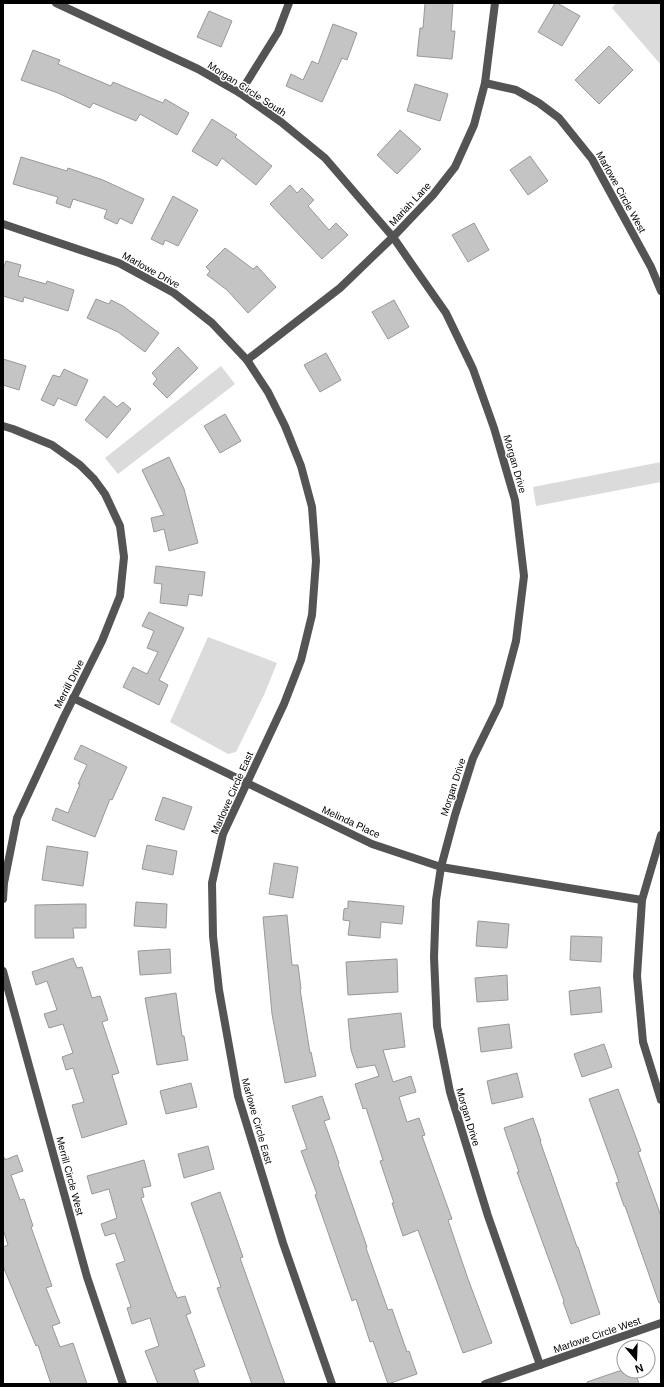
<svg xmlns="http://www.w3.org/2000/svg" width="664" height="1387" font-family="Arial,sans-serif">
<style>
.green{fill:#dbdbdb}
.building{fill:#c4c4c4;stroke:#989898}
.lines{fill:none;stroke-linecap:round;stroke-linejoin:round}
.minor{stroke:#545454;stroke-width:8}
.labels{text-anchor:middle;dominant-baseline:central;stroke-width:3;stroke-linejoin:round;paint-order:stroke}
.street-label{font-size:10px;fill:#000;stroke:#fff}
</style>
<rect width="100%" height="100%" fill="#fff"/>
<g class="green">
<path d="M 616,3 L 661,3 L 661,65 L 612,8 Z"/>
<path d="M 221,366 L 235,384 L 118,474 L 105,458 Z"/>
<path d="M 661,462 L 661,482 L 536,506 L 533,487 Z"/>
<path d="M 208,637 L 277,663 L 264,695 L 236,752 L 228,754 L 170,722 Z"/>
</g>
<g class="building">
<path d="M 425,3 L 453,3 L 451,31 L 455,31 L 452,59 L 417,56 L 420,28 L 423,28 Z"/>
<path d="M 555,3 L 557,3 L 580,16 L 562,46 L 538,32 Z"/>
<path d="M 209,11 L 232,21 L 221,47 L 197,37 Z"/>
<path d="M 333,24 L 357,33 L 347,60 L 342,58 L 322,102 L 286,86 L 291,74 L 303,80 L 312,61 L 318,64 Z"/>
<path d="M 609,46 L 633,70 L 599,104 L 575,80 Z"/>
<path d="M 33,50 L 60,60 L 58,64 L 111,86 L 113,82 L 163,103 L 165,99 L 189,113 L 177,135 L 140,114 L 136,121 L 93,103 L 90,108 L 58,93 L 21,80 Z"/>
<path d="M 415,84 L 448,94 L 440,121 L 407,111 Z"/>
<path d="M 212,119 L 237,135 L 235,137 L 272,166 L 256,185 L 222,158 L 217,166 L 192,151 Z"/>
<path d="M 400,130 L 421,149 L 397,174 L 377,155 Z"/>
<path d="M 530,156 L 548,181 L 528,195 L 510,170 Z"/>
<path d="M 21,157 L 67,171 L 68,168 L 103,180 L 144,199 L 132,224 L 120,218 L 117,224 L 104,218 L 107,210 L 73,199 L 70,208 L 56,203 L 58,197 L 13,184 Z"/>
<path d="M 290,185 L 297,193 L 302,188 L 314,200 L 308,206 L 329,230 L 336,223 L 348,235 L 322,259 L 270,204 Z"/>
<path d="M 173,196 L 198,210 L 178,246 L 165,240 L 163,245 L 151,239 Z"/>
<path d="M 474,223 L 489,250 L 468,262 L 452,235 Z"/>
<path d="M 225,248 L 253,269 L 257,266 L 276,287 L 248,313 L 227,290 L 207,275 L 210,271 L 206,267 Z"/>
<path d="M 6,261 L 21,265 L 18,276 L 46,284 L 47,281 L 74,290 L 68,311 L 24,297 L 23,302 L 3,296 L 3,269 Z"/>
<path d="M 96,299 L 109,304 L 111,300 L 123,306 L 159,333 L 145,352 L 118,332 L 87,318 Z"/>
<path d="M 394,300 L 409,327 L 388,339 L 372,312 Z"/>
<path d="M 178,347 L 198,368 L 167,398 L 153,384 L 157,379 L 152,373 Z"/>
<path d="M 326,353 L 341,380 L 320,392 L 304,365 Z"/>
<path d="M 3,359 L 26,366 L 19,390 L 3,385 Z"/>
<path d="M 64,369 L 88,380 L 76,406 L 58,398 L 54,406 L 41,400 L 53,375 L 60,377 Z"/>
<path d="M 104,396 L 117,407 L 123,402 L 131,409 L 107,438 L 85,420 Z"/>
<path d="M 225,414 L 241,441 L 220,453 L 204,426 Z"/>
<path d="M 169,457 L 184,489 L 198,543 L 169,551 L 164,529 L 154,532 L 151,518 L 164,515 L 142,470 Z"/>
<path d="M 156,566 L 205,572 L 202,596 L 189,594 L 187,606 L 160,603 L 162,584 L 154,583 Z"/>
<path d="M 149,612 L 184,628 L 159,680 L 168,685 L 159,705 L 123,687 L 133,667 L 147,674 L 158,652 L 147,648 L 154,631 L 142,626 Z"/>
<path d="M 81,745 L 127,767 L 112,800 L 110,799 L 95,837 L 52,820 L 56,808 L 68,813 L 80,784 L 78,784 L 87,765 L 74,759 Z"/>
<path d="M 163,797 L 192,807 L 184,830 L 155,820 Z"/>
<path d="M 147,845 L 177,851 L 173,875 L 142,869 Z"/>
<path d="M 47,846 L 88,852 L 83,886 L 42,880 Z"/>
<path d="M 274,863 L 298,867 L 293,898 L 269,894 Z"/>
<path d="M 348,901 L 404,906 L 402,924 L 381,922 L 380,938 L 348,935 L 350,921 L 343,920 L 344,909 L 348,908 Z"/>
<path d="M 136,902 L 167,904 L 166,928 L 134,926 Z"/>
<path d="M 78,904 L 86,904 L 86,928 L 73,928 L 74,938 L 35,938 L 35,905 Z"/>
<path d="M 287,915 L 292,965 L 298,965 L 301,989 L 300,989 L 310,1053 L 311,1052 L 316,1076 L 285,1083 L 272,1014 L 263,917 Z"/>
<path d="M 478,921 L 509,924 L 507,948 L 476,946 Z"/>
<path d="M 571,936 L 602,937 L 601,962 L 570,960 Z"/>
<path d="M 170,949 L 171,973 L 140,975 L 138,951 Z"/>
<path d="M 73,958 L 77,968 L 82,967 L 92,998 L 100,996 L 108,1020 L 102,1022 L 119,1073 L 112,1075 L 127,1124 L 82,1138 L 72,1105 L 84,1102 L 73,1068 L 66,1070 L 62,1057 L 73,1053 L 63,1024 L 49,1028 L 44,1014 L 57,1010 L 47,981 L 36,985 L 32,972 Z"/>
<path d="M 397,959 L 398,992 L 348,995 L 346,962 Z"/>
<path d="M 507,975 L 508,1000 L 477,1002 L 475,978 Z"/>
<path d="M 600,987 L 602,1012 L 571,1015 L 569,991 Z"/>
<path d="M 176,993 L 182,1036 L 184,1036 L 188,1060 L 157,1065 L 145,998 Z"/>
<path d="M 401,1013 L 405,1047 L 383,1050 L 393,1082 L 411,1076 L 416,1092 L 399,1097 L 407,1122 L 419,1118 L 425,1135 L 422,1136 L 452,1219 L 448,1220 L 468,1279 L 492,1343 L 463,1353 L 418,1230 L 403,1236 L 392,1203 L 394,1203 L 380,1161 L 383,1160 L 366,1108 L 363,1109 L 355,1084 L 379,1076 L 375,1065 L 357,1068 L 351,1050 L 348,1019 Z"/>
<path d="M 509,1024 L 512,1048 L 481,1052 L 478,1028 Z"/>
<path d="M 604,1044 L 612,1067 L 582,1077 L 574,1054 Z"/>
<path d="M 517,1073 L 523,1097 L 492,1104 L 487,1081 Z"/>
<path d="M 191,1083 L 197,1107 L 166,1114 L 160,1091 Z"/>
<path d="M 618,1089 L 641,1151 L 638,1152 L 661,1216 L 661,1303 L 659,1303 L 625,1206 L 624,1206 L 616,1183 L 619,1182 L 589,1099 Z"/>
<path d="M 322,1096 L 330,1119 L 324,1121 L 339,1163 L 338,1164 L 367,1247 L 366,1248 L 388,1310 L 392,1309 L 407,1352 L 409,1351 L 417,1374 L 388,1384 L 373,1341 L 370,1342 L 356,1299 L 352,1301 L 315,1195 L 317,1194 L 301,1151 L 307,1149 L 292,1106 Z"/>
<path d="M 533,1118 L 541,1141 L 540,1141 L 577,1247 L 578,1247 L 600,1314 L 571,1324 L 563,1302 L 564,1301 L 517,1172 L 519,1172 L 504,1128 Z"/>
<path d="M 208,1146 L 214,1169 L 184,1178 L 178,1154 Z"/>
<path d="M 17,1155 L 23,1171 L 11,1175 L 20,1200 L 24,1199 L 33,1226 L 31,1227 L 52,1286 L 46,1288 L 60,1323 L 52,1326 L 60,1347 L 73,1343 L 87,1384 L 51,1384 L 38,1345 L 36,1346 L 3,1266 L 3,1247 L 8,1245 L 3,1229 L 3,1158 L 5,1158 L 5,1160 Z"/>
<path d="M 144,1160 L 151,1186 L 142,1188 L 144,1197 L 141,1198 L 174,1292 L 175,1292 L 177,1298 L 185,1296 L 191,1313 L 186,1315 L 205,1366 L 194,1370 L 199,1384 L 158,1384 L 145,1351 L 159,1346 L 150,1318 L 132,1324 L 127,1308 L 131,1307 L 116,1264 L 125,1261 L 115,1233 L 105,1236 L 101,1224 L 117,1218 L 109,1189 L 92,1194 L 87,1176 Z"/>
<path d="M 220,1192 L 243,1257 L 240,1258 L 285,1384 L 252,1384 L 217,1288 L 221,1287 L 191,1203 Z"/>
<path d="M 619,1371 L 635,1371 L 639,1384 L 588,1384 L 587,1382 Z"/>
</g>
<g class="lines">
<g class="minor">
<path d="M 56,3 L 198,69 L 240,93 L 281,122 L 325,158 L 393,237 L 411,263 L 446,313 L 473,369 L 494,428 L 515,500 L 524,576 L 516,641 L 499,705 L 473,758 L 455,815 L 441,867 L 436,900 L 434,957 L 437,1026 L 450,1092 L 488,1216 L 540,1365"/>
<path d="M 485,83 L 516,90 L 539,103 L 559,118 L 592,159 L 651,267 L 661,291"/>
<path d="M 240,93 L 278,32 L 289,3"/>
<path d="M 3,224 L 119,263 L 174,293 L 212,323 L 247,360 L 268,392 L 285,426 L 301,466 L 312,507 L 316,561 L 312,615 L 301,660 L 284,704 L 223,834 L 212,883 L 213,936 L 219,990 L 238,1096 L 283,1243 L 332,1384"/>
<path d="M 247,360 L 340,288 L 393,237 L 433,195 L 455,167 L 474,125 L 485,83 L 495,3"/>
<path d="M 3,426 L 13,429 L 52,445 L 80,465 L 94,479 L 105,494 L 120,526 L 124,557 L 120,596 L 102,641 L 64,717 L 17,818 L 4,883 L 3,899"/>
<path d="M 73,698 L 372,844 L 441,867 L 642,900"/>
<path d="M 661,835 L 642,900 L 637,976 L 643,1042 L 661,1100"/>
<path d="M 3,971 L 87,1277 L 123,1384"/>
<path d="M 485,1384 L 661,1323"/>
</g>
</g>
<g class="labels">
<g class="street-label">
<text transform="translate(247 89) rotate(33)">Morgan Circle South</text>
<text transform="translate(621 192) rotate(61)">Marlowe Circle West</text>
<text transform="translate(410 204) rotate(-47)">Mariah Lane</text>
<text transform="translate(151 270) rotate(29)">Marlowe Drive</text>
<text transform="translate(515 464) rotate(74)">Morgan Drive</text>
<text transform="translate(69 684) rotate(-63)">Merrill Drive</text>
<text transform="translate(453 787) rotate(-72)">Morgan Drive</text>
<text transform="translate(232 793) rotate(-66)">Marlowe Circle East</text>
<text transform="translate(351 822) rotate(25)">Melinda Place</text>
<text transform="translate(468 1117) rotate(73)">Morgan Drive</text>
<text transform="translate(257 1121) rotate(74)">Marlowe Circle East</text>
<text transform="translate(70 1176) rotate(75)">Merrill Circle West</text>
<text transform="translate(597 1335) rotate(-19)">Marlowe Circle West</text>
</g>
</g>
<rect width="664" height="1387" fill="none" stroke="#000000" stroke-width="8"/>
<g transform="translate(636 1359) rotate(161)"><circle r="19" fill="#ffffff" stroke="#999999"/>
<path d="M0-3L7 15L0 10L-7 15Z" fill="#000000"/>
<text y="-6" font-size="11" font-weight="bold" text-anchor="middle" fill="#000000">N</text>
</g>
</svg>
